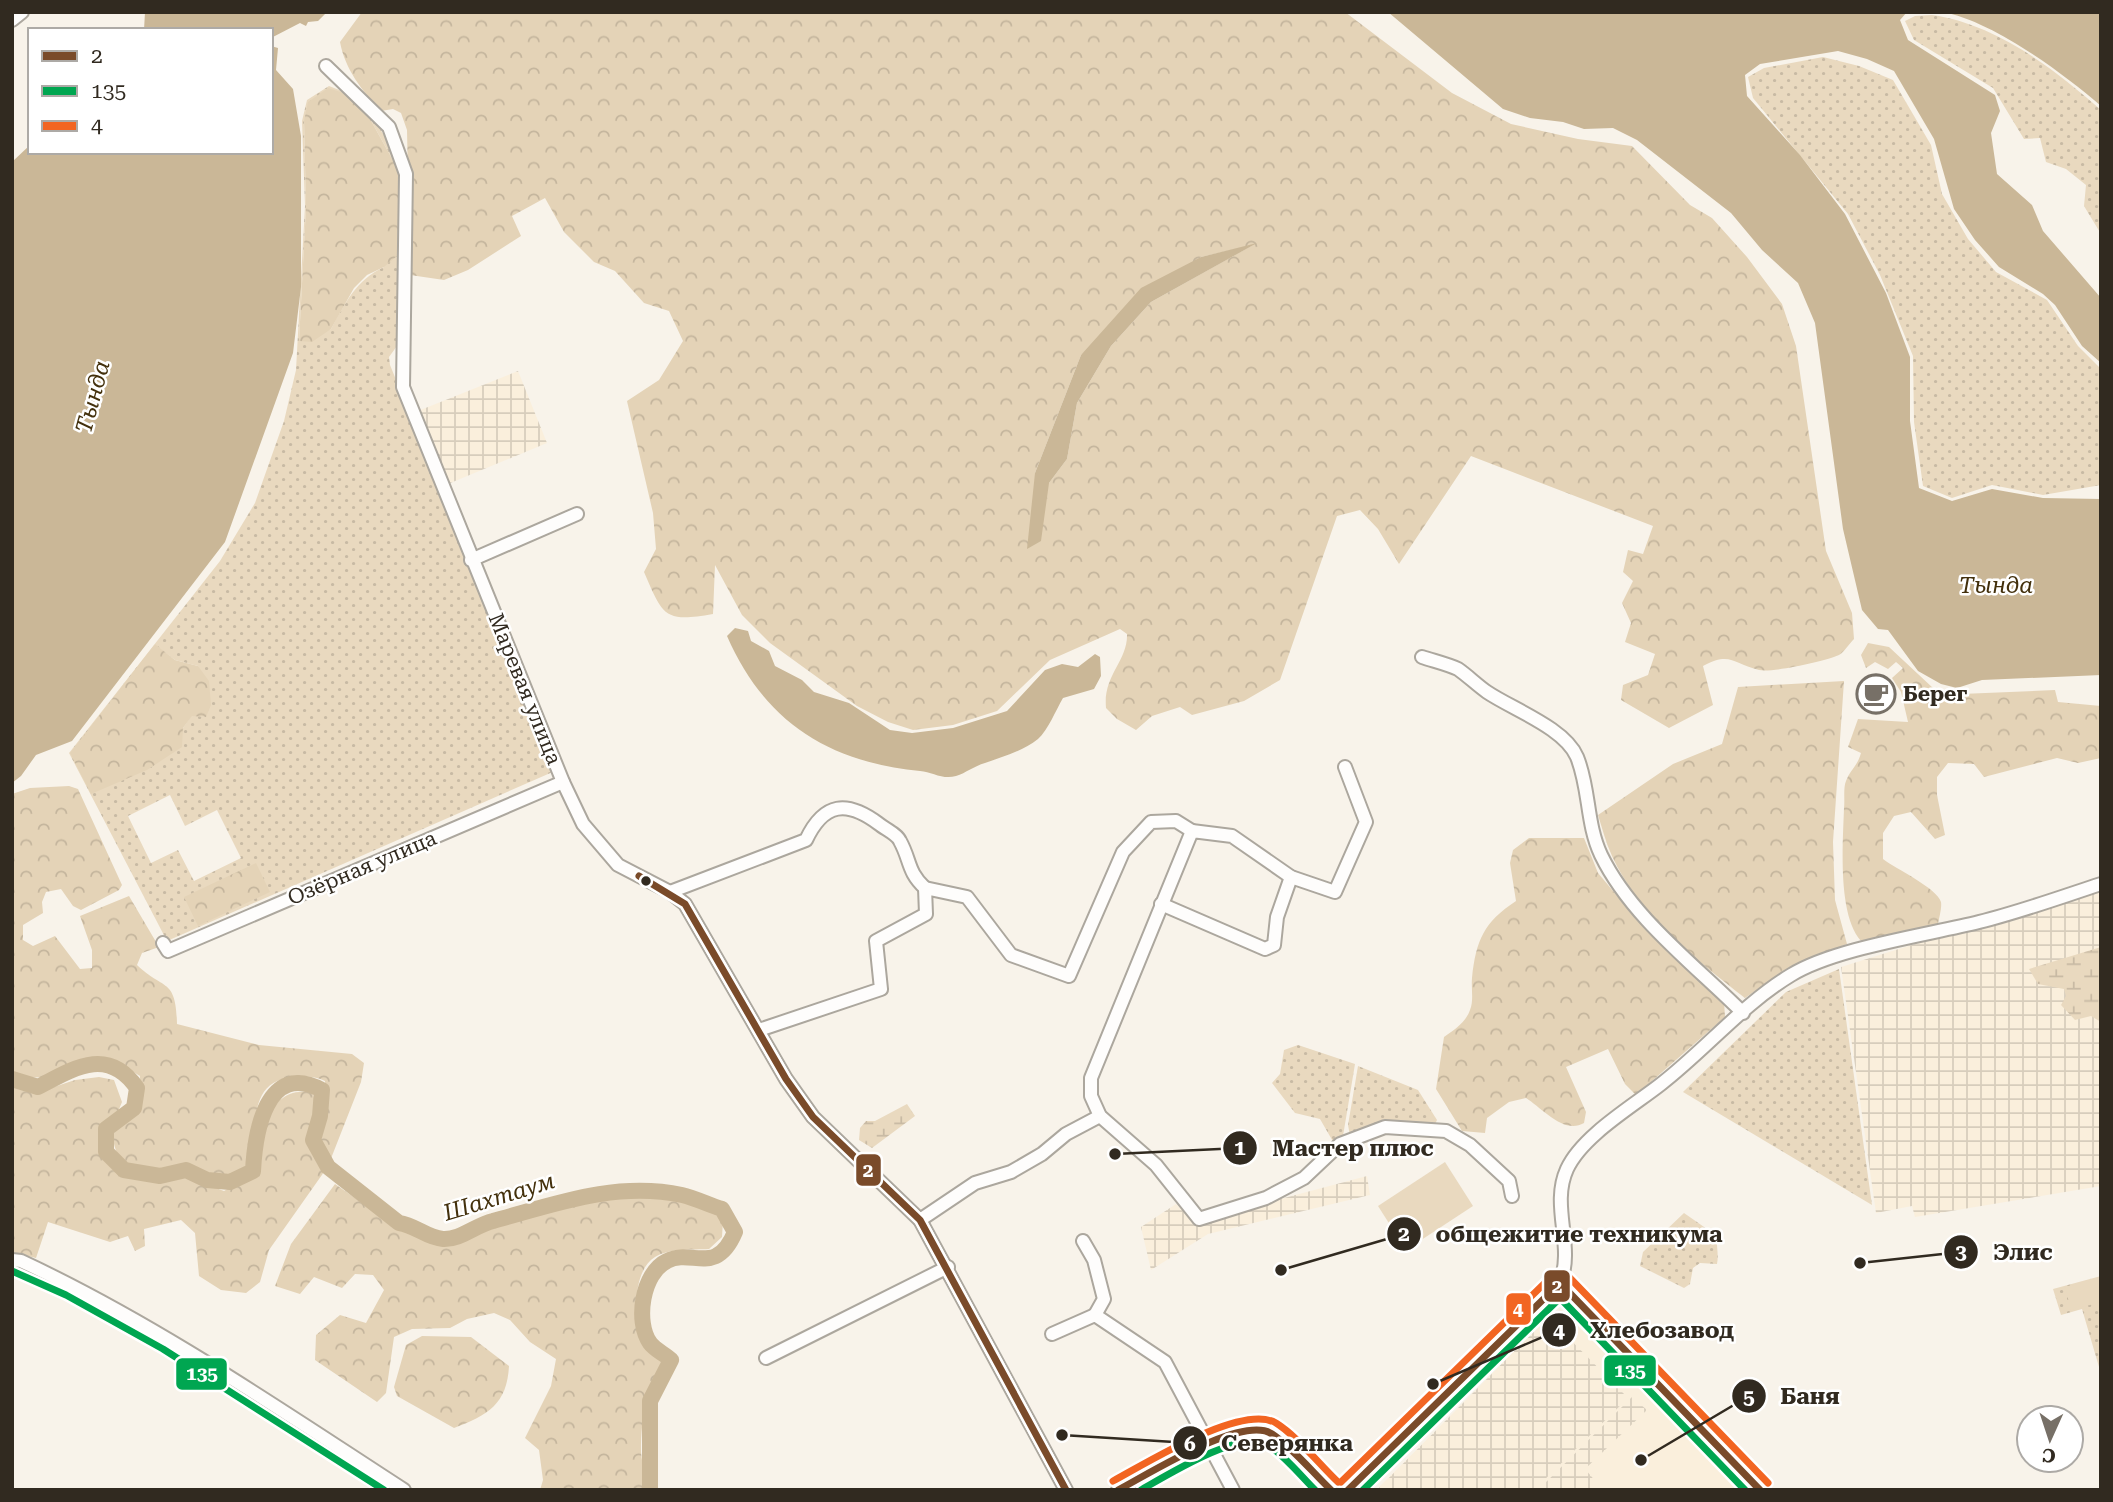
<svg xmlns="http://www.w3.org/2000/svg" width="2113" height="1502" font-family="'Roboto Serif',serif">
<style>
.built{fill:#faefdc}
.industrial{fill:url(#industrial-grid)}
.grass{fill:url(#grass-dots);fill-rule:evenodd}
.forest{fill:url(#forest-crowns);fill-rule:evenodd}
.wetland{fill:url(#wetland-marsh)}
.garden{fill:#e9d9bf}
.water{fill:#cab797}
.lines{fill:none;stroke-linecap:round;stroke-linejoin:round}
.river{stroke:#cab797;stroke-width:16}
.minor-casing{stroke:#aca79e;stroke-width:16}
.minor{stroke:#fefdfc;stroke-width:12}
.bus-1-casing{stroke:#fff;stroke-width:12}
.bus-2-casing{stroke:#fff;stroke-width:12}
.bus-3-casing{stroke:#fff;stroke-width:12}
.bus-1{stroke:#7a4b2a;stroke-width:7}
.bus-2{stroke:#00a651;stroke-width:7}
.bus-3{stroke:#f26522;stroke-width:7}
.bus-dot{fill:#312a20;stroke:#fff;stroke-width:2.5}
.labels{text-anchor:middle;dominant-baseline:central;stroke-width:5;stroke-linejoin:round;paint-order:stroke}
.street-label{font-size:21px;fill:#312a20;stroke:#fff}
.poi-label{font-size:21px;font-weight:bold;fill:#312a20;stroke:#fff;text-anchor:start}
.water-label{font-size:23px;font-style:italic;fill:#43300c;stroke:#fff}
.leader{fill:none;stroke:#312a20;stroke-width:2.5}
.callout-dot{fill:#312a20;stroke:#fff;stroke-width:2.5}
.mark-label{font-size:21px;text-anchor:middle;font-weight:bold;fill:#fff}
.callout-label{font-size:23px;text-anchor:middle;font-weight:bold;fill:#312a20;stroke:#fff;stroke-width:5;stroke-linejoin:round;paint-order:stroke}
.line-badge{stroke:#fff;stroke-width:2.5}
.badge-label{font-size:19px;text-anchor:middle;font-weight:bold;fill:#fff}
</style>
<defs>
<pattern id="industrial-grid" width="8" height="8" patternUnits="userSpaceOnUse" patternTransform="scale(1.75)"><rect width="8" height="8" fill="#faefdc"/><path d="M0 4h8M4 0v8" fill="none" stroke="#d7cdbc"/></pattern>
<pattern id="grass-dots" width="8" height="8" patternUnits="userSpaceOnUse" patternTransform="scale(1.75)"><rect width="8" height="8" fill="#e9d9bf"/><path d="M2 2h.1M6 6h.1" fill="none" stroke="#c8baa4" stroke-width="1.8" stroke-linecap="round"/></pattern>
<pattern id="forest-crowns" width="20" height="18" patternUnits="userSpaceOnUse" patternTransform="scale(1.75)"><rect width="20" height="18" fill="#e4d3b7"/><path d="M2 6a3 3 0 1 1 6 0M12 15a3 3 0 1 1 6 0" fill="none" stroke="#c4b59d"/></pattern>
<pattern id="wetland-marsh" width="20" height="14" patternUnits="userSpaceOnUse" patternTransform="scale(1.75)"><rect width="20" height="14" fill="#e9d9bf"/><path d="M1 5h8M5 5V1M11 12h8M15 12V8" fill="none" stroke="#c8baa4"/></pattern>
</defs>
<rect width="100%" height="100%" fill="#f8f3ea"/>
<path class="built" d="M 1560,1309 L 1664,1409 L 1740,1490 L 1381,1490 L 1379,1487 Z"/>
<g class="industrial">
<path d="M 518,371 L 547,443 L 448,484 L 418,411 Z"/>
<path d="M 2101,886 L 2101,1186 L 1915,1217 L 1912,1206 L 1876,1213 L 1841,967 Z"/>
<path d="M 1367,1176 L 1370,1195 L 1208,1234 L 1151,1270 L 1141,1227 L 1176,1204 L 1194,1222 Z"/>
<path d="M 1548,1317 L 1628,1398 L 1534,1490 L 1377,1490 Z"/>
<path d="M 1632,1397 L 1647,1410 L 1585,1469 L 1603,1490 L 1538,1490 Z"/>
</g>
<g class="grass">
<path d="M 1932,15 C 1996,24 2053,68 2101,110 L 2101,234 L 2084,206 L 2086,185 L 2066,169 L 2046,162 L 2040,138 L 2024,139 L 1993,88 L 1914,40 L 1905,21 L 1915,16 Z"/>
<path d="M 1823,57 L 1859,66 L 1893,80 L 1931,145 L 1942,194 L 1968,239 L 1996,272 L 2047,300 L 2078,346 L 2101,369 L 2101,485 L 2043,495 L 1992,485 L 1952,498 L 1923,486 L 1914,422 L 1913,356 L 1880,275 L 1848,214 L 1753,98 L 1748,77 L 1764,68 Z"/>
<path d="M 329,86 L 347,93 L 366,107 L 389,143 L 402,173 L 397,346 L 389,357 L 390,365 L 555,771 L 167,941 L 69,753 L 220,561 L 255,503 L 284,421 L 296,370 L 305,206 L 302,121 L 307,100 ZM 364,108 L 400,173 L 384,267 C 356,280 346,302 331,329 L 299,341 L 306,207 L 304,121 ZM 154,644 L 175,660 L 198,666 L 206,717 L 192,715 L 183,728 ZM 170,795 L 185,826 L 217,810 L 241,858 L 194,881 L 178,850 L 151,863 L 128,816 Z"/>
<path d="M 1839,969 L 1872,1205 L 1683,1092 L 1786,992 Z"/>
<path d="M 1298,1045 L 1355,1064 L 1343,1136 L 1335,1145 L 1320,1119 L 1295,1113 L 1272,1083 L 1280,1074 L 1284,1050 Z"/>
<path d="M 1358,1066 L 1418,1090 L 1437,1120 L 1434,1126 L 1350,1136 L 1348,1125 Z"/>
<path d="M 1684,1213 L 1717,1236 C 1716,1246 1719,1254 1717,1264 L 1700,1263 L 1693,1268 L 1690,1284 L 1684,1288 L 1640,1266 L 1643,1252 Z"/>
<path d="M 2101,1276 L 2101,1366 L 2099,1367 L 2082,1309 L 2061,1315 L 2053,1289 Z"/>
</g>
<g class="forest">
<path d="M 362,12 L 1345,12 L 1452,93 L 1511,124 L 1578,139 L 1632,146 L 1690,205 L 1712,218 L 1747,257 L 1782,304 L 1796,346 L 1826,551 L 1852,613 L 1854,639 C 1849,644 1844,652 1839,655 C 1826,661 1772,673 1759,670 C 1733,664 1731,651 1703,666 L 1713,705 L 1669,728 L 1621,700 L 1623,685 L 1648,675 L 1655,654 L 1625,642 L 1631,623 L 1622,603 L 1633,581 L 1623,572 L 1628,550 L 1643,554 L 1653,526 L 1471,456 L 1399,564 L 1378,529 L 1360,510 L 1337,516 L 1280,680 L 1244,701 L 1192,715 L 1180,707 L 1152,716 L 1136,730 L 1117,719 L 1106,708 C 1103,675 1128,661 1127,634 L 1120,629 L 1050,660 L 997,711 L 953,725 L 913,730 L 888,722 L 857,706 L 770,643 L 742,615 L 715,565 L 713,614 C 663,623 663,615 644,572 L 656,549 L 653,513 L 627,401 L 659,380 L 683,341 L 669,311 L 644,303 L 615,271 L 594,262 L 564,232 L 545,198 L 512,216 L 521,236 L 468,270 L 444,280 L 410,275 L 407,130 L 401,113 L 393,109 L 381,111 C 362,91 345,69 340,42 ZM 1253,245 L 1151,302 L 1111,346 L 1077,403 L 1067,459 L 1049,483 L 1035,473 L 1081,355 L 1201,257 Z"/>
<path d="M 328,88 L 347,94 L 364,108 L 400,173 L 401,240 L 397,256 L 384,267 L 367,275 L 354,288 L 331,329 L 312,342 L 299,341 L 306,207 L 304,121 L 308,102 Z"/>
<path d="M 1868,643 L 1889,647 L 1933,688 L 1961,694 L 2055,690 L 2058,702 L 2101,706 L 2101,758 L 2078,763 L 2057,758 L 1984,777 L 1974,764 L 1948,763 L 1937,777 L 1937,795 L 1945,835 L 1935,839 L 1911,812 L 1894,816 L 1883,833 L 1883,859 C 1896,869 1937,888 1941,902 C 1942,908 1939,918 1938,924 L 1861,941 C 1837,914 1843,842 1844,808 C 1845,800 1843,788 1846,781 C 1850,770 1857,767 1861,753 L 1848,747 L 1858,719 L 1908,722 L 1901,692 L 1892,678 L 1903,668 L 1896,662 L 1888,669 L 1875,662 L 1866,668 L 1861,655 Z"/>
<path d="M 155,644 L 175,660 L 198,666 L 209,681 L 211,705 L 206,717 L 192,716 L 183,728 L 182,747 L 147,770 L 91,794 L 70,753 Z"/>
<path d="M 1844,681 L 1833,842 L 1835,900 L 1847,944 L 1791,966 L 1745,998 C 1695,959 1639,915 1612,856 C 1606,843 1602,828 1598,815 L 1673,764 L 1722,744 L 1738,687 Z"/>
<path d="M 69,786 L 78,789 L 122,885 L 119,890 L 81,910 L 73,906 L 61,889 L 46,892 L 42,902 L 43,913 L 23,925 L 23,940 L 33,946 L 55,936 L 80,969 L 92,968 L 92,950 L 80,916 L 129,896 L 159,947 L 142,953 L 137,965 C 164,991 176,977 177,1024 L 259,1045 L 352,1054 L 364,1063 L 361,1082 L 330,1161 L 319,1136 L 326,1111 L 325,1081 C 314,1076 306,1076 294,1077 C 236,1081 266,1153 242,1171 C 218,1188 206,1167 186,1167 C 177,1167 168,1172 160,1172 C 147,1172 134,1168 123,1164 C 116,1152 107,1135 120,1124 C 124,1120 131,1118 134,1114 C 142,1105 140,1088 140,1076 C 128,1069 115,1059 101,1057 C 68,1055 61,1088 12,1074 L 12,794 L 30,788 Z"/>
<path d="M 1529,838 L 1584,838 L 1598,873 L 1629,910 L 1724,1001 L 1725,1017 L 1636,1095 L 1625,1084 L 1608,1049 L 1566,1067 L 1586,1112 L 1584,1123 C 1564,1135 1542,1108 1526,1098 L 1509,1102 L 1487,1118 L 1485,1133 L 1462,1131 L 1436,1089 L 1444,1037 C 1454,1030 1466,1022 1470,1010 C 1474,1001 1471,988 1472,978 C 1476,940 1484,922 1516,901 L 1510,863 L 1513,850 Z"/>
<path d="M 256,863 L 270,892 L 198,926 L 184,897 Z"/>
<path d="M 99,1077 L 114,1080 L 122,1102 L 117,1114 C 105,1122 99,1129 102,1145 C 111,1190 156,1175 188,1178 C 200,1180 213,1187 224,1191 L 255,1174 C 262,1141 265,1083 313,1093 L 317,1113 L 309,1142 L 324,1172 L 269,1250 L 260,1282 L 246,1293 L 221,1290 L 199,1276 L 195,1233 L 181,1220 L 144,1229 L 145,1246 L 135,1251 L 128,1236 L 110,1242 L 48,1222 L 36,1258 L 12,1252 L 12,1085 L 39,1092 L 75,1080 Z"/>
<path d="M 335,1184 C 365,1204 409,1243 447,1243 C 463,1243 476,1233 491,1227 C 550,1206 672,1174 723,1220 L 722,1237 L 709,1249 C 693,1250 670,1248 655,1257 C 630,1272 632,1332 650,1353 C 653,1356 659,1359 663,1362 C 647,1397 641,1413 641,1452 C 642,1465 646,1476 646,1490 L 540,1490 L 543,1480 L 539,1450 L 525,1438 L 551,1386 L 556,1359 L 530,1342 L 510,1320 L 494,1313 L 467,1319 L 450,1328 L 412,1329 L 394,1337 L 386,1393 L 377,1402 L 315,1360 L 316,1335 L 340,1315 L 366,1323 L 384,1290 L 373,1275 L 355,1274 L 342,1288 L 314,1277 L 300,1294 L 275,1286 L 291,1244 Z"/>
<path d="M 422,1336 L 471,1337 L 509,1366 C 507,1404 488,1415 454,1428 L 397,1396 L 394,1387 L 406,1345 Z"/>
</g>
<g class="wetland">
<path d="M 2101,947 L 2101,1022 L 2091,1016 L 2075,1020 L 2061,1005 L 2066,996 L 2064,989 L 2038,984 L 2029,969 Z"/>
<path d="M 907,1104 L 915,1116 L 872,1148 L 859,1140 L 860,1128 L 866,1121 L 875,1121 Z"/>
</g>
<g class="garden">
<path d="M 1445,1162 L 1473,1206 L 1406,1250 L 1378,1206 Z"/>
<path d="M 2101,1278 L 2101,1302 L 2071,1310 L 2065,1287 Z"/>
</g>
<g class="water">
<path d="M 145,12 L 327,12 L 318,21 L 308,22 L 306,26 L 300,23 L 271,38 L 271,30 L 144,30 Z"/>
<path d="M 1388,12 L 1907,12 L 1900,20 L 1908,40 L 1995,95 L 2000,111 L 1991,133 L 1997,174 L 2032,205 L 2043,231 L 2101,298 L 2101,363 L 2082,346 L 2055,305 L 2043,294 L 1999,267 L 1975,240 L 1954,209 L 1934,139 L 1894,71 L 1867,59 L 1838,51 L 1760,64 L 1745,75 L 1747,96 L 1800,155 L 1845,214 L 1886,293 L 1910,357 L 1910,421 L 1919,488 L 1952,501 L 1992,489 L 2043,498 L 2101,499 L 2101,675 L 1982,680 L 1957,688 L 1941,684 L 1918,671 L 1888,630 L 1878,629 L 1862,610 L 1843,529 L 1815,323 L 1798,283 L 1762,250 L 1731,213 L 1637,140 L 1613,128 L 1584,129 L 1563,122 L 1530,118 L 1503,109 Z"/>
<path d="M 1942,12 L 2101,12 L 2101,106 C 2063,73 1991,20 1942,12 Z"/>
<path d="M 271,46 L 278,48 L 276,70 L 293,89 L 301,136 L 301,287 L 293,353 L 225,542 L 72,741 L 36,755 L 21,776 L 12,783 L 12,162 L 30,145 L 30,152 L 271,152 Z"/>
<path d="M 1257,243 L 1151,302 L 1111,346 L 1077,403 L 1067,459 L 1049,483 L 1041,541 L 1027,549 L 1035,473 L 1081,355 L 1141,288 L 1201,257 Z"/>
<path d="M 735,628 L 748,631 L 751,641 L 769,651 L 775,666 L 802,680 L 814,692 L 849,703 L 890,730 L 912,733 L 953,728 L 1007,711 L 1045,670 L 1062,664 L 1078,667 L 1095,654 L 1100,657 L 1101,676 L 1094,689 L 1063,698 C 1056,710 1048,730 1038,739 C 1023,751 1002,757 985,763 C 974,766 966,773 956,776 C 943,780 932,772 920,771 C 828,762 764,721 727,636 Z"/>
</g>
<g class="lines">
<path class="river" d="M 12,1079 L 38,1087 C 74,1068 108,1046 137,1088 L 134,1108 L 106,1129 L 106,1152 L 124,1170 L 160,1176 L 186,1170 L 207,1180 L 230,1182 L 253,1171 C 255,1133 266,1060 322,1090 L 320,1116 L 313,1140 L 328,1167 L 399,1223 C 415,1225 427,1238 443,1239 C 460,1240 476,1225 493,1221 C 555,1204 616,1181 682,1195 C 695,1198 709,1205 722,1209 L 735,1232 C 716,1277 692,1248 667,1261 C 642,1273 635,1322 650,1343 C 655,1350 665,1354 671,1360 L 650,1401 L 650,1490"/>
<g class="minor-casing">
<g id="minor">
<path d="M 12,20 L 22,12"/>
<path d="M 326,66 L 389,127 L 406,174 L 403,387 L 563,782 L 583,824 L 618,865 L 670,892 L 685,904 L 786,1079 L 813,1117 L 920,1220 L 1066,1490"/>
<path d="M 471,560 L 577,514"/>
<path d="M 1422,657 C 1434,661 1447,664 1458,669 C 1468,676 1477,685 1487,692 C 1512,709 1565,728 1577,757 C 1590,789 1586,823 1601,855 C 1631,917 1695,965 1743,1013"/>
<path d="M 1345,767 L 1366,822 L 1335,892 L 1291,877 L 1232,836 L 1192,831 L 1091,1078 L 1091,1096 L 1100,1116 L 1156,1165 L 1199,1219 L 1266,1198 L 1304,1178 L 1340,1144 L 1385,1127 L 1446,1131 L 1470,1145 L 1509,1181 L 1512,1196"/>
<path d="M 670,892 L 806,840 C 824,802 847,800 879,824 C 885,829 897,834 900,841 C 911,861 907,871 925,888"/>
<path d="M 1161,904 L 1265,949 L 1274,945 L 1277,917 L 1291,877"/>
<path d="M 163,943 L 168,951 L 563,782"/>
<path d="M 759,1030 L 881,989 L 876,941 L 926,914 L 925,888 L 967,897 L 1011,955 L 1069,976 L 1123,852 L 1151,822 L 1176,821 L 1192,831"/>
<path d="M 920,1220 L 975,1183 L 1011,1172 L 1042,1154 L 1066,1134 L 1100,1116"/>
<path d="M 1083,1241 L 1094,1260 L 1104,1299 L 1095,1315"/>
<path d="M 12,1260 L 21,1261 C 156,1324 279,1409 404,1490"/>
<path d="M 1560,1283 L 1760,1490"/>
<path d="M 1052,1334 L 1095,1315 L 1165,1362 L 1233,1490"/>
<path d="M 766,1358 L 948,1267"/>
<path d="M 1118,1490 C 1158,1470 1226,1422 1270,1432 L 1331,1490"/>
<path d="M 1348,1490 L 1560,1283 C 1575,1246 1550,1206 1567,1169 C 1582,1136 1633,1106 1661,1084 C 1705,1050 1743,1004 1791,975 C 1835,948 1927,935 1979,922 C 2020,912 2061,897 2101,884"/>
</g>
</g>
<use href="#minor" class="minor"/>
<g class="bus-1-casing">
<g id="bus-1">
<path d="M 639,876 L 685,904 L 786,1079 L 813,1117 L 920,1220 L 1066,1490"/>
<path d="M 1118,1490 C 1147,1475 1243,1414 1272,1434 C 1293,1448 1312,1472 1331,1490"/>
<path d="M 1348,1490 L 1560,1283 L 1760,1490"/>
</g>
</g>
<g class="bus-2-casing">
<g id="bus-2">
<path d="M 12,1271 L 66,1295 L 163,1349 L 384,1490"/>
<path d="M 1141,1490 C 1164,1477 1243,1428 1267,1444 C 1285,1456 1300,1475 1315,1490"/>
<path d="M 1363,1490 L 1560,1298 L 1745,1490"/>
</g>
</g>
<g class="bus-3-casing">
<g id="bus-3">
<path d="M 1113,1481 C 1145,1464 1242,1403 1276,1423 C 1297,1436 1320,1465 1338,1482"/>
<path d="M 1341,1482 L 1553,1275 L 1560,1273 L 1568,1276 L 1768,1483"/>
</g>
</g>
<use href="#bus-1" class="bus-1"/>
<use href="#bus-2" class="bus-2"/>
<use href="#bus-3" class="bus-3"/>
</g>
<defs>
<g id="cafe-ring" transform="scale(2.0125)"><circle r="9.5" fill="#fff" stroke="#777067" stroke-width="1.5"/><path d="M-5.5-4.5H6V0H3Q3 3.5 0 3.5H-2.5Q-5.5 3.5-5.5 0ZM3-3.2v2h1.7v-2ZM-6 4.5H4V6H-6Z" fill="#777067"/></g>
</defs>
<g fill-rule="evenodd">
<use href="#cafe-ring" x="1876" y="694"/>
</g>
<circle class="bus-dot" cx="646" cy="881" r="6"/>
<g class="labels">
<g class="street-label">
<text transform="translate(525 689) rotate(68)">Маревая улица</text>
<text transform="translate(362 868) rotate(-23)">Озёрная улица</text>
</g>
<g class="poi-label">
<text x="1903" y="694">Берег</text>
</g>
<g class="water-label">
<text transform="translate(93 397) rotate(-75)">Тында</text>
<text x="1996" y="585">Тында</text>
<text transform="translate(499 1197) rotate(-17)">Шахтаум</text>
</g>
</g>
<path class="leader" d="M1115 1154L1240 1148M1281 1270L1404 1234M1860 1263L1961 1252M1433 1384L1559 1330M1641 1460L1749 1396M1062 1435L1190 1443"/>
<g class="callout-dot">
<circle cx="1115" cy="1154" r="7"/>
<circle cx="1281" cy="1270" r="7"/>
<circle cx="1860" cy="1263" r="7"/>
<circle cx="1433" cy="1384" r="7"/>
<circle cx="1641" cy="1460" r="7"/>
<circle cx="1062" cy="1435" r="7"/>
<circle cx="1240" cy="1148" r="18"/>
<circle cx="1404" cy="1234" r="18"/>
<circle cx="1961" cy="1252" r="18"/>
<circle cx="1559" cy="1330" r="18"/>
<circle cx="1749" cy="1396" r="18"/>
<circle cx="1190" cy="1443" r="18"/>
</g>
<g class="mark-label">
<text x="1240" y="1155">1</text>
<text x="1404" y="1241">2</text>
<text x="1961" y="1259">3</text>
<text x="1559" y="1338">4</text>
<text x="1749" y="1404">5</text>
<text x="1190" y="1451">6</text>
</g>
<g class="callout-label">
<text x="1353" y="1156">Мастер плюс</text>
<text x="1579" y="1242">общежитие техникума</text>
<text x="2023" y="1260">Элис</text>
<text x="1662" y="1338">Хлебозавод</text>
<text x="1810" y="1404">Баня</text>
<text x="1287" y="1451">Северянка</text>
</g>
<g class="line-badge">
<rect x="855" y="1153" width="27" height="34" rx="7" fill="#7a4b2a"/>
<rect x="1543" y="1269" width="28" height="34" rx="7" fill="#7a4b2a"/>
<rect x="1505" y="1292" width="27" height="34" rx="7" fill="#f26522"/>
<rect x="1603" y="1354" width="54" height="33" rx="7" fill="#00a651"/>
<rect x="175" y="1357" width="53" height="34" rx="7" fill="#00a651"/>
</g>
<g class="badge-label">
<text x="868" y="1177">2</text>
<text x="1557" y="1293">2</text>
<text x="1518" y="1316">4</text>
<text x="1630" y="1377">135</text>
<text x="202" y="1380">135</text>
</g>
<rect width="2113" height="1502" fill="none" stroke="#312a20" stroke-width="28"/>
<rect x="28" y="28" width="245" height="126" fill="#ffffff" stroke="#adaaa6" stroke-width="2"/>
<rect x="42" y="51" width="35" height="10" fill="#7a4b2a" stroke="#adaaa6" stroke-width="2"/>
<text x="91" y="63" font-size="21" fill="#312a20">2</text>
<rect x="42" y="86" width="35" height="10" fill="#00a651" stroke="#adaaa6" stroke-width="2"/>
<text x="91" y="98" font-size="21" fill="#312a20">135</text>
<rect x="42" y="121" width="35" height="10" fill="#f26522" stroke="#adaaa6" stroke-width="2"/>
<text x="91" y="133" font-size="21" fill="#312a20">4</text>
<g transform="translate(2050 1439) rotate(183)"><circle r="33" fill="#ffffff" stroke="#adaaa6" stroke-width="2"/>
<path d="M0-5L12 26L0 18L-12 26Z" fill="#777067"/>
<text y="-10" font-size="19" font-weight="bold" text-anchor="middle" fill="#312a20">С</text>
</g>
</svg>
